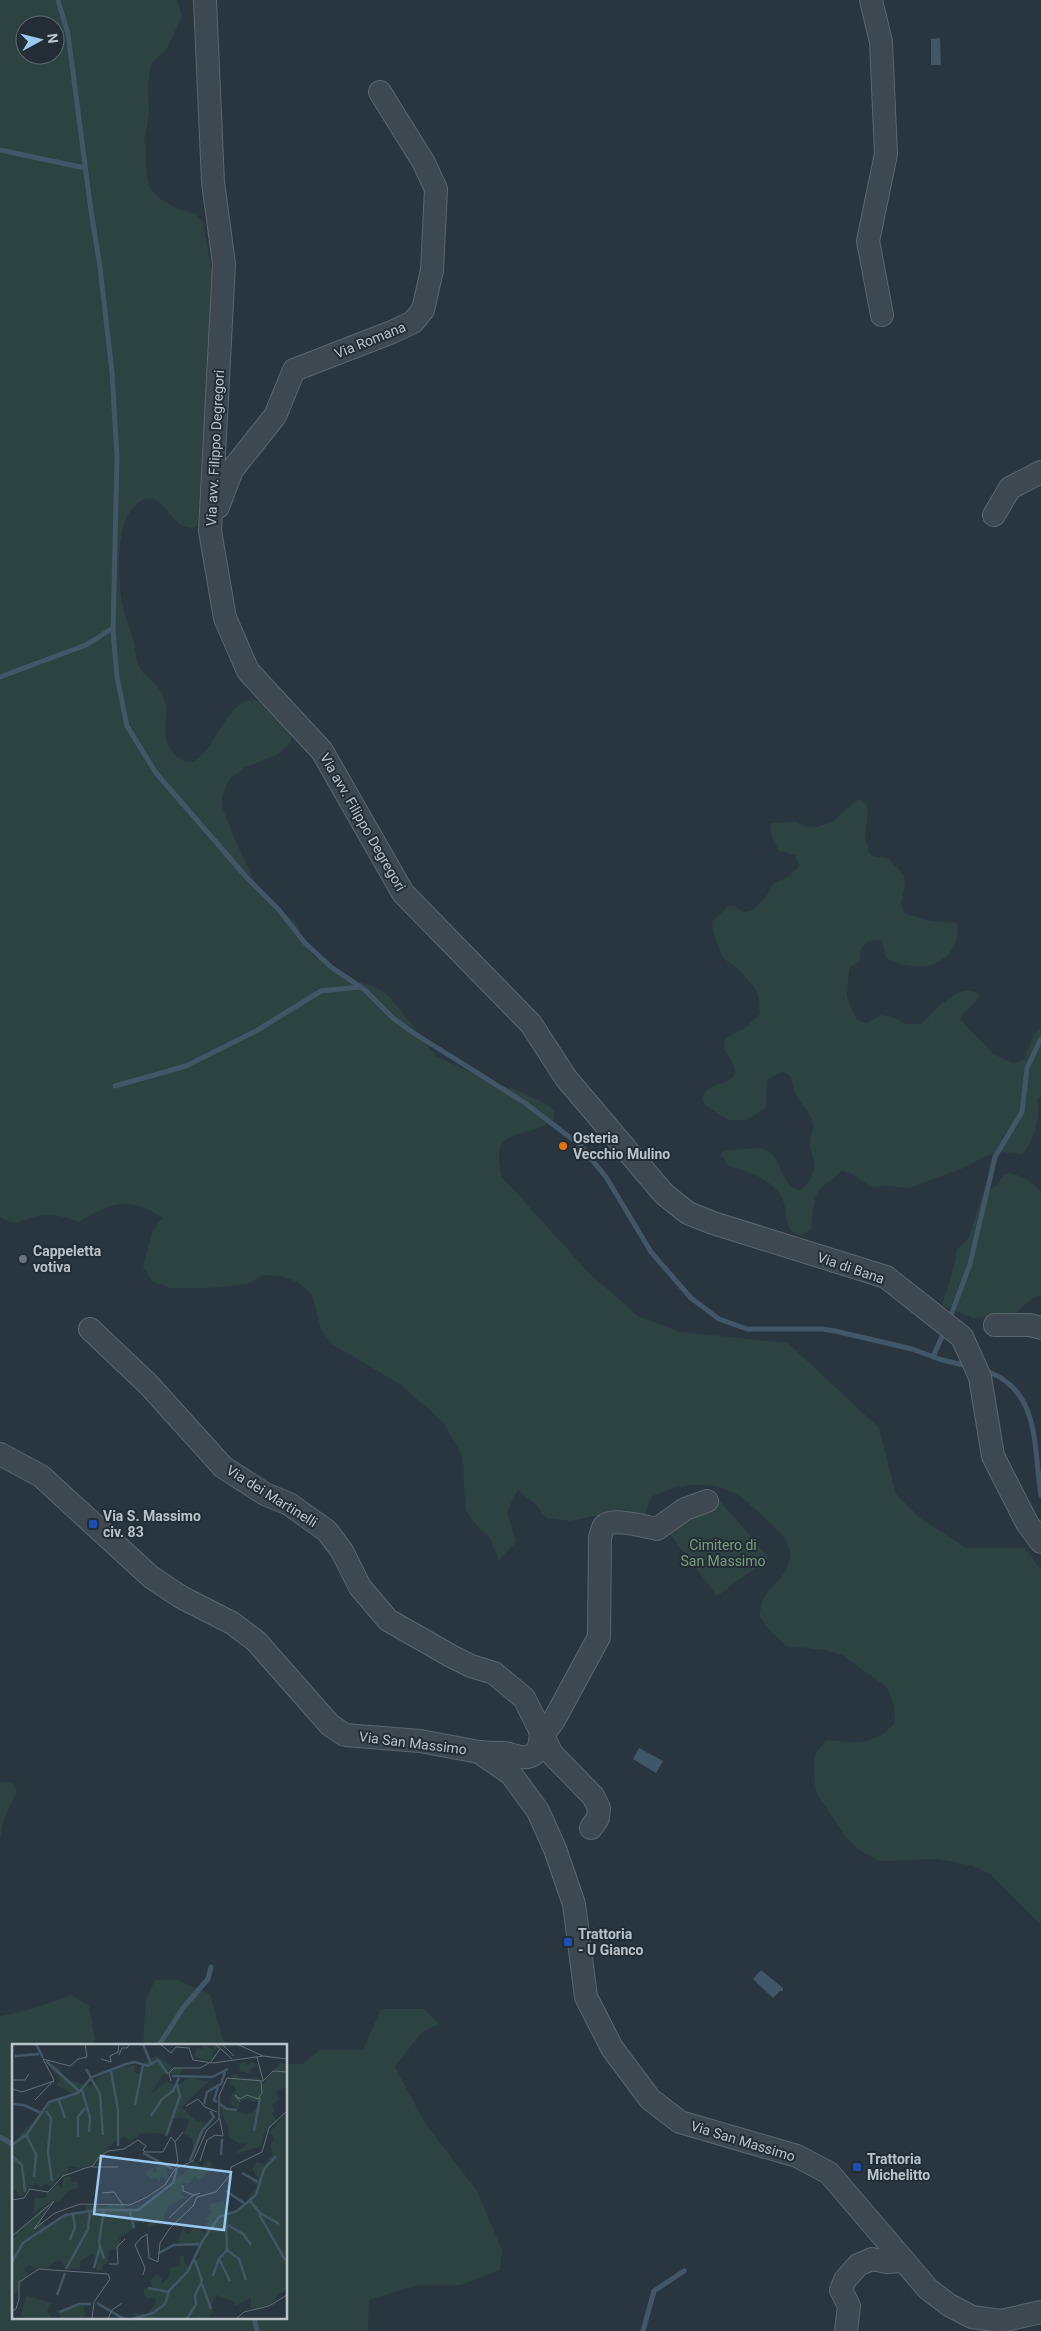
<svg xmlns="http://www.w3.org/2000/svg" width="1041" height="2331" font-family="Roboto,sans-serif">
<style>
.green{fill:#2c4341;fill-rule:evenodd}
.water{fill:#415767}
.lines{fill:none;stroke-linecap:round;stroke-linejoin:round}
.stream{stroke:#415767;stroke-width:5}
.minor-casing{stroke:#5b666d;stroke-width:24}
.minor{stroke:#3d4850;stroke-width:22}
.food-dot{fill:#e8710a;stroke:#222d35;stroke-width:2}
.worship-dot{fill:#6b7280;stroke:#222d35;stroke-width:2}
.transit-dot{fill:#1a4fb4;stroke:#222d35;stroke-width:2}
.labels{text-anchor:middle;dominant-baseline:central;stroke-width:4;stroke-linejoin:round;paint-order:stroke}
.street-label{font-size:14px;fill:#bac3ca;stroke:#222d35}
.poi-label{font-size:14px;font-weight:bold;fill:#bac3ca;stroke:#222d35;text-anchor:start}
.park-label{font-size:14px;fill:#7a9e7d;stroke:#222d35}
.inset-river{fill:none;stroke:#415767;stroke-width:2.5}
.inset-road{fill:none;stroke:#636e77;stroke-width:1}
.view{fill:#9ac8ef;fill-opacity:0.15;stroke:#9ac8ef;stroke-width:2.5}
.inset-edge{fill:none;stroke:#bac3ca;stroke-width:2.5}
</style>
<rect width="100%" height="100%" fill="#293640"/>
<g class="green">
<path d="M 0,0 L 177,0 L 182,16 L 167,49 L 151,64 L 148,84 L 149,112 L 145,140 L 147,178 L 149,187 L 162,200 L 178,209 L 196,214 L 203,222 L 213,278 L 202,520 L 196,527 C 168,533 166,487 141,501 C 113,516 117,584 124,611 C 126,619 130,628 132,636 C 135,645 135,657 139,666 C 144,677 158,684 163,695 C 173,718 153,742 182,760 C 206,775 221,709 246,701 C 250,700 257,699 260,702 C 264,704 267,710 270,713 C 278,721 286,725 292,734 L 291,742 L 278,754 L 244,768 L 229,780 L 222,797 L 222,806 L 235,840 L 256,884 L 268,898 L 298,925 L 303,944 L 315,958 L 341,971 L 347,979 L 375,987 L 390,997 L 436,1056 L 496,1084 L 523,1093 L 548,1105 L 554,1111 L 553,1120 C 524,1142 489,1122 502,1177 L 589,1273 L 638,1316 L 680,1332 L 788,1343 L 879,1428 L 896,1494 L 921,1519 L 966,1548 L 1025,1548 L 1041,1570 L 1041,1925 L 990,1874 L 973,1866 L 937,1859 L 881,1861 L 861,1851 L 846,1838 L 816,1792 L 814,1774 L 815,1755 L 826,1740 C 858,1742 871,1747 895,1723 L 894,1705 L 887,1687 L 842,1655 L 825,1650 L 786,1646 L 771,1632 L 759,1616 C 761,1610 761,1603 764,1598 C 774,1581 788,1577 790,1556 C 791,1541 778,1530 768,1521 C 760,1514 751,1505 742,1498 C 714,1478 679,1483 651,1497 L 644,1517 L 624,1510 L 570,1521 L 546,1518 L 536,1505 L 518,1490 L 507,1511 L 516,1542 L 499,1560 L 490,1538 L 476,1525 L 466,1510 L 462,1455 L 443,1422 L 401,1385 L 332,1344 L 321,1329 L 312,1295 L 298,1282 L 280,1276 L 262,1275 L 248,1284 L 210,1288 L 170,1288 L 152,1281 L 143,1267 L 152,1233 L 162,1218 C 128,1194 111,1204 78,1222 C 66,1217 55,1214 42,1215 C 26,1217 18,1229 0,1217 ZM 25,25 L 55,25 L 55,55 L 25,55 Z"/>
<path d="M 857,800 L 862,800 L 866,804 L 868,810 L 865,837 L 869,853 L 873,856 L 889,859 L 904,875 L 905,886 L 901,903 L 904,913 L 930,921 L 956,923 C 963,940 949,959 932,965 C 921,968 900,966 890,960 C 882,956 886,946 881,940 C 865,939 859,946 860,962 L 850,967 C 846,994 844,996 857,1020 L 867,1023 L 881,1015 L 892,1017 L 906,1024 L 922,1024 C 933,1012 961,980 979,994 C 977,1006 964,1008 960,1019 L 993,1054 L 1013,1063 L 1024,1060 L 1034,1034 L 1041,1028 L 1041,1094 L 1037,1100 C 1041,1116 1034,1143 1022,1154 L 1001,1152 L 985,1156 L 966,1167 L 909,1188 L 887,1186 L 871,1187 L 852,1174 L 842,1170 C 835,1179 827,1182 820,1189 C 812,1198 813,1217 811,1229 L 802,1235 L 797,1235 C 785,1227 787,1220 785,1208 C 781,1182 749,1171 728,1166 L 721,1155 L 724,1150 C 738,1151 756,1145 768,1151 C 781,1157 780,1185 799,1190 C 809,1186 816,1171 814,1161 C 813,1155 809,1148 810,1142 C 810,1135 815,1130 813,1123 C 810,1111 799,1103 795,1093 C 792,1083 795,1075 782,1072 L 768,1079 L 765,1108 L 746,1120 L 729,1120 L 706,1106 L 703,1101 C 701,1075 758,1093 724,1049 L 725,1038 L 745,1028 L 760,1014 L 759,999 L 755,988 L 737,968 L 723,958 L 713,932 L 713,921 L 728,906 L 734,906 L 743,912 L 753,910 L 768,894 L 773,884 L 788,877 L 799,866 L 795,855 L 779,851 L 771,834 L 770,823 L 797,822 L 806,827 L 817,827 L 832,822 Z"/>
<path d="M 1009,1173 C 1023,1176 1032,1181 1041,1192 L 1041,1295 L 1032,1299 L 1012,1316 L 973,1318 L 943,1306 L 943,1301 C 949,1285 955,1265 957,1249 L 969,1238 L 982,1196 L 985,1191 L 995,1187 L 1004,1174 Z"/>
<path d="M 720,1501 L 769,1558 L 717,1596 L 669,1533 L 670,1522 Z"/>
<path d="M 0,1782 L 12,1782 L 17,1791 L 3,1821 L 0,1840 Z"/>
<path d="M 155,1980 L 177,1980 L 210,1994 L 223,2040 L 229,2045 L 143,2045 L 146,2000 Z"/>
<path d="M 71,1995 L 89,2006 L 96,2045 L 14,2045 L 14,2317 L 286,2317 L 286,2064 L 302,2064 L 320,2050 L 363,2050 L 381,2009 L 424,2009 L 439,2024 L 421,2033 L 395,2067 L 425,2123 L 477,2191 L 502,2250 L 500,2270 L 460,2285 L 418,2285 L 369,2300 L 368,2331 L 0,2331 L 0,2016 L 29,2010 Z"/>
</g>
<g class="water">
<path d="M 940,38 L 941,65 L 931,65 L 931,39 Z"/>
<path d="M 639,1748 L 663,1761 L 656,1773 L 633,1759 Z"/>
<path d="M 761,1970 L 783,1988 L 783,1991 L 780,1991 L 773,1998 L 753,1979 Z"/>
</g>
<g class="lines">
<g class="stream">
<path d="M 58,0 L 68,34 L 91,211 L 100,267 L 112,372 L 117,457 L 113,631 L 117,677 L 127,726 L 156,773 L 248,879 L 279,910 L 305,943 L 331,967 L 365,990 L 393,1018 L 412,1032 L 525,1103 L 580,1145 L 606,1177 L 651,1252 L 691,1298 L 719,1319 L 747,1329 L 822,1329 L 835,1331 L 912,1349 L 942,1360 L 968,1366"/>
<path d="M 0,150 L 85,168"/>
<path d="M 0,677 L 86,645 L 113,628"/>
<path d="M 115,1086 L 186,1066 L 256,1031 L 321,991 L 360,987"/>
<path d="M 950,1318 L 970,1264 L 995,1157 L 1022,1112 L 1027,1068 L 1041,1039"/>
<path d="M 933,1357 L 944,1332"/>
<path d="M 986,1371 C 1041,1390 1033,1447 1041,1495"/>
<path d="M 159,2045 L 183,2008 L 208,1979 L 211,1967"/>
<path d="M 0,2137 L 14,2145"/>
<path d="M 254,2317 L 257,2331"/>
<path d="M 643,2331 L 654,2291 L 684,2271"/>
</g>
<g class="minor-casing">
<g id="minor">
<path d="M 205,0 L 213,182 L 224,264 L 210,531 L 225,618 L 248,671 L 322,751 L 403,893 L 531,1024 L 566,1078 L 664,1194 L 688,1213 L 713,1223 L 886,1277 L 962,1337 L 980,1377 L 993,1456 L 1027,1523 L 1041,1542"/>
<path d="M 871,0 L 881,42 L 886,154 L 868,241 L 882,315"/>
<path d="M 218,507 L 232,470 L 275,416 L 294,370 L 392,332 L 413,322 L 423,310 L 432,270 L 436,189 L 424,163 L 380,92"/>
<path d="M 994,515 L 1010,488 L 1041,472"/>
<path d="M 995,1325 L 1030,1325 L 1041,1328"/>
<path d="M 90,1329 L 149,1385 L 223,1467 L 265,1494 L 289,1504 L 327,1531 L 342,1551 L 360,1587 L 388,1620 L 451,1656 L 471,1666 L 494,1673 L 524,1698 L 552,1754 L 593,1796 L 599,1808 L 598,1818 L 591,1828"/>
<path d="M 0,1454 L 41,1476 L 151,1577 L 181,1597 L 232,1623 L 256,1641 L 330,1725 L 345,1735 L 420,1741 L 479,1752 L 511,1774 L 538,1811 L 555,1849 L 574,1904 L 586,1997 L 612,2048 L 650,2099 L 680,2122 L 797,2156 L 829,2173 L 928,2289 L 949,2305 L 972,2317 L 1001,2321 L 1041,2312"/>
<path d="M 543,1735 L 554,1720 L 599,1637 L 600,1538 C 601,1534 602,1529 604,1526 C 612,1517 646,1527 657,1529 L 685,1509 L 707,1501"/>
<path d="M 480,1752 C 489,1753 496,1753 504,1753 C 508,1753 512,1755 516,1756 C 538,1762 542,1745 540,1727"/>
<path d="M 846,2331 L 849,2306 L 841,2290 L 845,2280 L 858,2265 L 872,2259 L 887,2262 L 903,2261"/>
</g>
</g>
<use href="#minor" class="minor"/>
</g>
<circle class="food-dot" cx="563" cy="1146" r="5"/>
<circle class="worship-dot" cx="23" cy="1259" r="5"/>
<g class="transit-dot">
<rect x="88" y="1519" width="10" height="10" rx="2.5"/>
<rect x="563" y="1937" width="10" height="10" rx="2.5"/>
<rect x="852" y="2162" width="10" height="10" rx="2.5"/>
</g>
<g class="labels">
<g class="street-label">
<text transform="translate(370 340) rotate(-22)">Via Romana</text>
<text transform="translate(215 448) rotate(-87)">Via avv. Filippo Degregori</text>
<text transform="translate(363 822) rotate(60)">Via avv. Filippo Degregori</text>
<text transform="translate(851 1268) rotate(19)">Via di Bana</text>
<text transform="translate(272 1496) rotate(32)">Via dei Martinelli</text>
<text transform="translate(413 1743) rotate(7)">Via San Massimo</text>
<text transform="translate(743 2141) rotate(17)">Via San Massimo</text>
</g>
<g class="poi-label">
<text x="573" y="1138">Osteria<tspan x="573" dy="16">Vecchio Mulino</tspan></text>
<text x="33" y="1251">Cappeletta<tspan x="33" dy="16">votiva</tspan></text>
<text x="103" y="1516">Via S. Massimo<tspan x="103" dy="16">civ. 83</tspan></text>
<text x="578" y="1934">Trattoria<tspan x="578" dy="16">- U Gianco</tspan></text>
<text x="867" y="2159">Trattoria<tspan x="867" dy="16">Michelitto</tspan></text>
</g>
<g class="park-label">
<text x="723" y="1545">Cimitero di<tspan x="723" dy="16">San Massimo</tspan></text>
</g>
</g>
<g transform="translate(12 2044)">
<rect width="275" height="275" fill="#293640"/>
<path d="M 200,0 L 210,0 L 213,8 L 208,4 L 200,8 L 200,13 L 206,9 L 199,17 L 182,13 L 184,4 L 190,5 L 191,1 L 202,6 ZM 144,12 L 162,23 L 169,24 L 169,30 L 168,34 L 158,29 L 150,31 L 138,51 L 154,38 L 165,41 L 174,35 L 182,34 L 196,38 L 170,63 L 185,78 L 194,78 L 191,90 L 181,105 L 180,94 L 172,90 L 177,76 L 167,73 L 160,76 L 155,90 L 129,89 L 118,98 L 114,93 L 104,96 L 81,122 L 66,124 L 56,122 L 57,130 L 46,134 L 39,142 L 34,140 L 27,144 L 28,141 L 23,139 L 11,152 L 7,152 L 4,145 L 0,151 L 0,101 L 9,89 L 33,67 L 36,58 L 61,50 L 44,41 L 48,37 L 46,33 L 34,18 L 46,23 L 54,35 L 78,42 L 87,33 L 108,23 L 123,21 L 122,28 L 127,30 L 133,23 L 132,19 ZM 234,18 L 236,21 L 241,18 L 244,22 L 238,25 L 239,30 L 228,27 L 227,19 ZM 268,19 L 275,19 L 275,42 L 263,48 L 268,55 L 260,61 L 263,66 L 260,70 L 265,76 L 251,91 L 249,102 L 223,110 L 236,99 L 228,100 L 216,93 L 217,87 L 208,63 L 234,70 L 240,68 L 249,58 L 224,55 L 228,61 L 226,65 L 219,60 L 220,49 L 225,46 L 218,40 L 219,31 L 224,30 L 229,35 L 246,33 L 250,41 ZM 275,69 L 275,243 L 272,248 L 265,250 L 264,256 L 255,262 L 239,265 L 239,254 L 223,262 L 220,257 L 204,251 L 199,262 L 201,268 L 194,275 L 179,272 L 173,275 L 120,275 L 121,269 L 135,270 L 144,258 L 142,253 L 134,255 L 131,247 L 134,244 L 142,245 L 138,237 L 145,230 L 150,234 L 149,240 L 157,233 L 158,224 L 168,222 L 168,212 L 172,212 L 172,219 L 177,223 L 187,213 L 188,203 L 165,201 L 171,183 L 174,182 L 172,186 L 177,190 L 182,181 L 193,190 L 194,180 L 198,177 L 194,175 L 199,169 L 197,160 L 212,157 L 213,165 L 221,169 L 229,166 L 242,145 L 246,144 L 240,137 L 246,134 L 240,125 L 244,118 L 252,120 L 261,109 L 258,103 L 262,95 L 258,88 ZM 197,115 L 200,121 L 192,133 L 186,136 L 183,132 L 178,139 L 171,139 L 169,151 L 173,153 L 156,162 L 150,179 L 136,184 L 135,178 L 123,179 L 123,184 L 107,193 L 109,202 L 97,207 L 95,219 L 89,222 L 91,226 L 85,226 L 85,216 L 80,210 L 68,217 L 68,224 L 54,226 L 48,215 L 35,224 L 23,225 L 18,221 L 11,224 L 16,230 L 2,252 L 0,198 L 4,190 L 31,164 L 37,161 L 27,177 L 34,182 L 60,168 L 72,167 L 75,161 L 94,163 L 96,160 L 112,162 L 114,167 L 125,166 L 125,159 L 128,163 L 133,162 L 148,147 L 151,150 L 157,146 L 162,135 L 173,129 L 182,117 L 190,123 ZM 148,117 L 154,121 L 156,134 L 152,138 L 154,133 L 148,133 L 148,138 L 144,134 L 139,136 L 133,128 L 141,123 L 141,128 L 145,129 L 144,122 L 148,122 ZM 59,132 L 60,139 L 65,137 L 67,143 L 57,147 L 46,159 L 42,156 L 21,169 L 23,154 L 34,154 L 34,149 L 45,141 L 50,144 L 52,133 ZM 15,252 L 40,259 L 35,267 L 39,275 L 8,272 ZM 71,261 L 73,271 L 67,275 L 50,275 L 44,267 Z" fill="#2c4341"/>
<path class="inset-river" d="M 24,0 L 31,14M 131,0 L 139,20M 3,12 L 27,10M 34,17 L 67,47M 74,25 L 88,50 L 91,91M 99,27 L 106,66 L 106,102M 160,32 L 200,33 L 216,25M 70,46 L 78,74 L 77,88M 46,54 L 53,74M 205,58 L 202,56 L 206,43M 0,60 L 12,61 L 29,69M 192,60 L 195,48 L 209,40 L 213,28M 208,60 L 215,65 L 225,66M 123,61 L 131,21M 34,67 L 39,74 L 36,108 L 40,137M 139,72 L 150,55 L 161,47 L 167,34M 242,87 L 248,54M 14,91 L 24,110 L 22,133M 154,92 L 168,52 L 165,40M 66,93 L 66,73 L 73,64M 0,101 L 15,90 L 37,58 L 66,49 L 80,33 L 114,20 L 123,18 L 136,22 L 146,16 L 156,30M 131,109 L 161,125M 209,111 L 210,95M 0,112 L 10,121 L 13,148M 178,117 L 190,87 L 202,73 L 198,67M 230,129 L 246,138M 214,147 L 232,159M 238,157 L 248,169 L 267,180M 92,166 L 87,198 L 92,215M 118,168 L 122,184M 247,170 L 273,216M 214,172 L 215,206 L 207,215 L 218,237M 216,181 L 231,190 L 239,201M 58,196 L 63,183 L 61,170M 215,206 L 227,215 L 234,236M 147,209 L 162,201 L 187,200M 0,218 L 11,199 L 53,171 L 85,166 L 126,166 L 161,139 L 165,125M 82,224 L 88,202M 54,225 L 76,185 L 78,168M 201,232 L 207,214M 190,240 L 199,265M 136,244 L 157,248M 45,251 L 53,229M 85,259 L 112,275M 48,268 L 67,260 L 79,260M 121,275 L 141,269 L 153,260 L 157,247 L 176,227 L 191,196 L 207,173 L 225,167 L 244,151 L 252,125 L 264,112M 175,275 L 184,260 L 183,251 L 190,237 L 183,216"/>
<path class="inset-road" d="M 148,0 L 159,9 L 164,3 L 177,4 L 181,16 L 201,19 L 251,12 L 275,15M 203,0 L 220,15M 210,0 L 222,12M 227,1 L 251,12M 107,11 L 110,4 L 115,4 L 118,0M 245,13 L 251,36M 89,15 L 99,18 L 98,12 L 106,8 L 107,0M 199,18 L 208,5M 0,36 L 13,36 L 17,30M 159,37 L 157,29 L 162,24 L 188,24 L 197,19M 251,37 L 261,27 L 275,28M 0,45 L 10,48 L 42,37M 23,56 L 42,36 L 31,15 L 58,22 L 66,15 L 75,13 L 73,0M 228,58 L 223,51 L 228,55 L 235,51 L 246,55 L 250,49 L 249,37M 174,62 L 186,55 L 193,63 L 205,68M 188,117 L 195,96 L 203,91 L 211,92 L 208,75M 80,123 L 106,123M 163,123 L 166,117 L 163,98M 70,125 L 81,122 L 86,114 L 96,107 L 112,105 L 126,96 L 134,102 L 131,106 L 133,108 L 151,108 L 159,93 L 163,98 L 171,88M 171,141 L 171,147 L 182,151M 90,149 L 102,148 L 111,161M 0,156 L 12,154 L 18,145 L 36,148 L 51,132 L 71,125M 157,174 L 180,152 L 188,149M 0,192 L 42,157 L 22,185 L 43,169 L 68,160 L 118,161 L 135,153 L 153,141 L 163,125 L 181,117 L 195,86 L 207,75 L 207,52 L 215,34 L 251,37M 97,220 L 106,220 L 105,203 L 113,195M 131,231 L 133,224 L 123,201 L 129,194 L 135,190 L 137,214 L 146,218 L 148,199 L 158,184 L 181,162 L 185,153 L 204,148 L 218,131 L 219,123 L 250,108 L 257,84 L 275,67M 0,267 L 4,265 L 7,255 L 7,238 L 27,225 L 96,230 L 98,235 L 82,258 L 80,275M 96,275 L 100,266 L 110,259M 224,275 L 232,268 L 257,262 L 275,251"/>
<path class="view" d="M 89,112 L 219,128 L 212,186 L 82,170 Z"/>
<rect width="275" height="275" class="inset-edge"/>
</g>
<g transform="translate(40 40) rotate(83)"><circle r="24" fill="#222d35" stroke="#5f6971"/>
<path d="M0-4L9 19L0 12L-9 19Z" fill="#9ac8ef"/>
<text y="-8" font-size="14" font-weight="bold" text-anchor="middle" fill="#bac3ca">N</text>
</g>
</svg>
